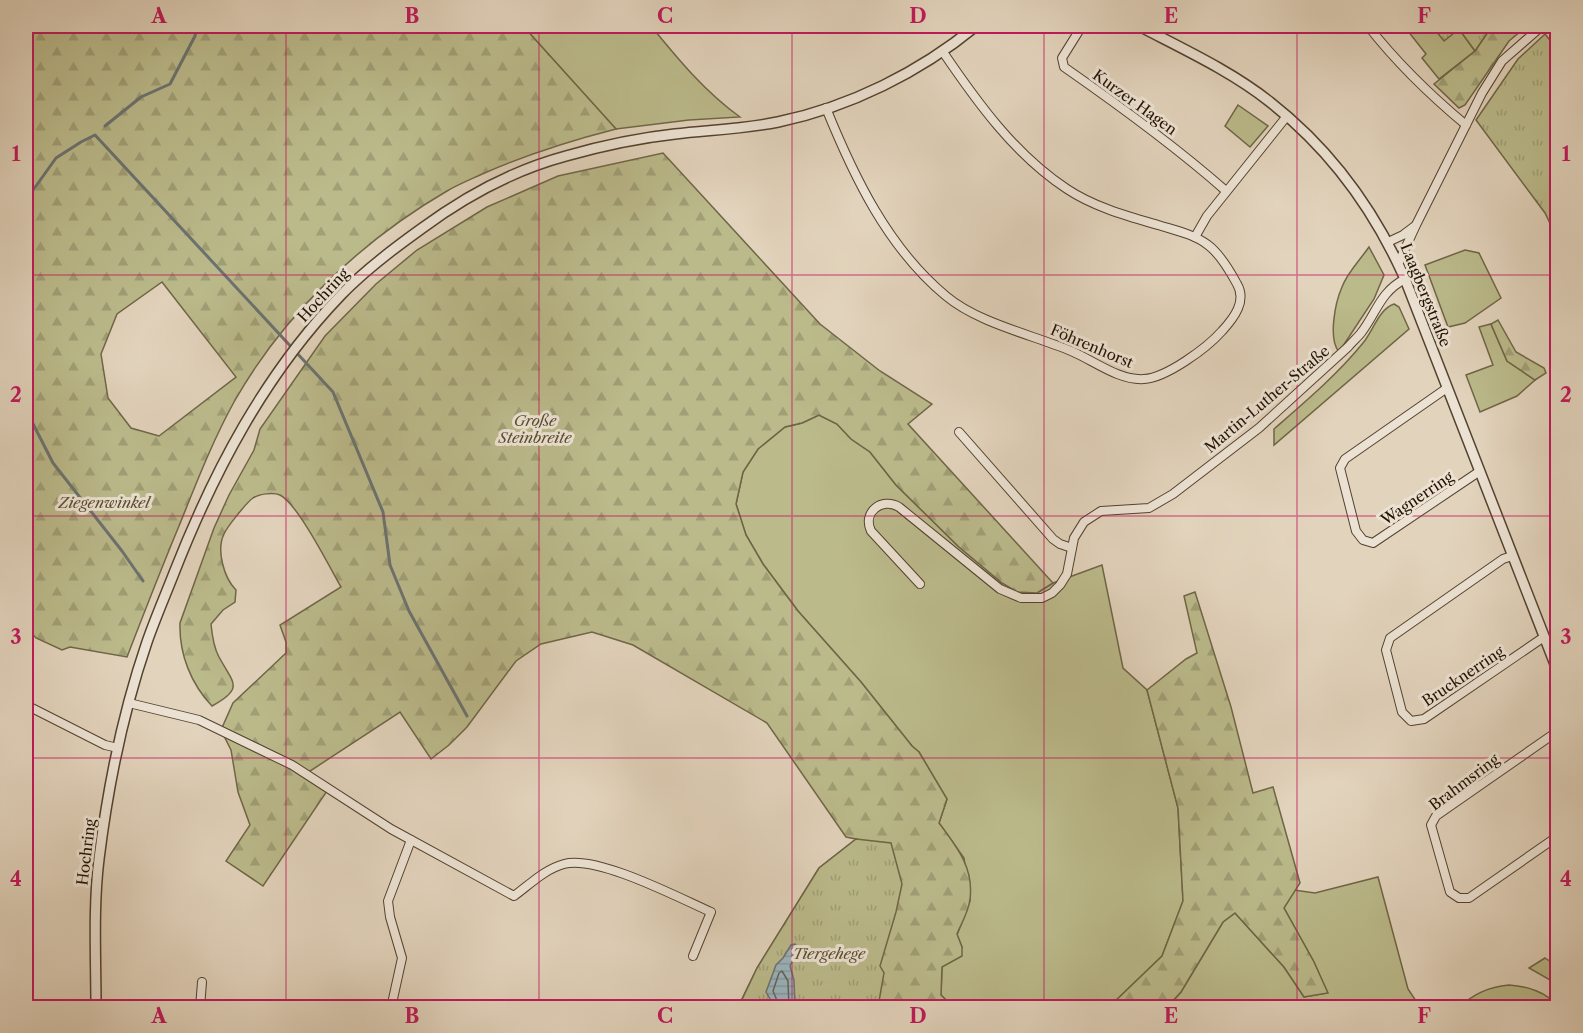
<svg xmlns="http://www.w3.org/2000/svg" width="1583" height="1033" font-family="'Libre Caslon Text',serif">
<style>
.grass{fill:#bbba8b;stroke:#6f6646;stroke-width:1.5}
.forest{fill:url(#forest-firs);stroke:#6f6646;stroke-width:1.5;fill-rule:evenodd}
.park{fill:url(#park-tufts);stroke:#6f6646;stroke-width:1.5}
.water{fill:url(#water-rules);stroke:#6b7371;stroke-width:1.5}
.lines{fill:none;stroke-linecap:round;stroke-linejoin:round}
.shore{stroke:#5f635e;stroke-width:1.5}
.stream{stroke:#6b7371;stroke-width:3}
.minor-casing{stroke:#53422f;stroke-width:10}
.tertiary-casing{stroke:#53422f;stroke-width:12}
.minor{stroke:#ece2d3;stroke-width:8}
.tertiary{stroke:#ece2d3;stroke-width:9}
.grid{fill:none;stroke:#c2185b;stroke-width:1.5;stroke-opacity:0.55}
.labels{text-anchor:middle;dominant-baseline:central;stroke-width:6;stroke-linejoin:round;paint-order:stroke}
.street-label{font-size:15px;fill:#231200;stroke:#ece2d3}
.park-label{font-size:15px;font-style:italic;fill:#584d31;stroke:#ece2d3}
.neatline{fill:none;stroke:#c2185b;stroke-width:2}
.grid-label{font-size:20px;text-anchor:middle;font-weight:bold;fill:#c2185b}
</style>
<defs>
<pattern id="forest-firs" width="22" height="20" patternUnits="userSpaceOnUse" patternTransform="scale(1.5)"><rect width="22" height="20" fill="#bbba8b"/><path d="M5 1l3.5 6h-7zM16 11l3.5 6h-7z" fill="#a09f76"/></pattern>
<pattern id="park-tufts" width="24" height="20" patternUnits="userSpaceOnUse" patternTransform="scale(1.5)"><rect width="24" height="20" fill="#bbba8b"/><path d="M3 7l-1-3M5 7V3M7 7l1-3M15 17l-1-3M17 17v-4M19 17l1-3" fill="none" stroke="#a09f76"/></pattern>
<pattern id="water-rules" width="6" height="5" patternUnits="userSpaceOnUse" patternTransform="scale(1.5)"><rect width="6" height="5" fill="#9bb4bd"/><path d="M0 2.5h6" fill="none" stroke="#859aa1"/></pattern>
</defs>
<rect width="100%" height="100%" fill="#e2d3bc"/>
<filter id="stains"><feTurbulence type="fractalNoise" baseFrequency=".00333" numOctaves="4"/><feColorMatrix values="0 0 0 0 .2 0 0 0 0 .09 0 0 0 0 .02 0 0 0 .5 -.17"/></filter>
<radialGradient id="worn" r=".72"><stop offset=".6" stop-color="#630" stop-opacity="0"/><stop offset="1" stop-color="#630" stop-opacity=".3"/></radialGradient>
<g class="grass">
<path d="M 523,26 L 651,26 C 678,59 705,92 740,117 L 689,120 L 616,129 Z"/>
<path d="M 1404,26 L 1432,26 L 1444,40 L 1459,29 L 1475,51 L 1439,79 L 1422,58 L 1426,54 Z"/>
<path d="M 1238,105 L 1268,126 L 1250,147 L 1225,126 Z"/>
<path d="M 1369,247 L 1384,275 L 1374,299 L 1339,352 C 1328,339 1335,303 1342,287 C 1347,273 1360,260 1369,247 Z"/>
<path d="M 1465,250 L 1479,253 L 1501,298 L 1465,323 L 1448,327 L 1425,265 Z"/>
<path d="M 1394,304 L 1399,307 L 1409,329 L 1274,445 L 1274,429 C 1305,402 1337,375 1363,343 C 1373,331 1379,309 1394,304 Z"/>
<path d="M 1491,324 L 1507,361 L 1535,380 L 1517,396 L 1480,412 L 1466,375 L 1493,365 L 1479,327 Z"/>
<path d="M 819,415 L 837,424 L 851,439 L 870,452 L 896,485 L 959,547 L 1002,583 L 1017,592 L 1037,593 L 1053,583 L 1102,565 L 1123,668 L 1147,690 L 1178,808 L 1183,901 L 1162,956 L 1109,1007 L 953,1007 L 941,995 L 942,967 L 962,947 L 957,935 L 970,901 L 964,858 L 939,823 L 947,799 L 919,752 L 912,746 L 861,682 L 798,611 L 763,564 L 746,535 L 736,504 L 743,472 L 758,449 L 785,427 L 802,423 Z"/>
<path d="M 1378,877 L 1408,989 L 1420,1007 L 1167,1008 L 1181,992 L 1223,922 L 1235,913 L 1284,967 L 1304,997 L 1327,993 L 1314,962 L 1284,908 L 1294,890 L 1315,893 Z"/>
<path d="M 1509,985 C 1525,986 1549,992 1557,1007 L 1459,1007 C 1474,994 1488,987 1509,985 Z"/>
</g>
<g class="forest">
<path d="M 26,26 L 523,26 L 616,129 C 569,141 525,155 480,175 C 469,180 457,185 447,191 C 361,241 283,315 234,402 C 212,442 196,484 179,526 C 161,569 144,613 127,657 L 70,647 L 62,650 L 36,638 L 26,627 ZM 162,282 L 236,377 L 159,436 L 131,428 L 108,398 L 101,354 L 117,314 Z"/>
<path d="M 1492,26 L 1527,26 L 1509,41 L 1465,105 L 1459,108 L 1434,84 L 1475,51 Z"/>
<path d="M 663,153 L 820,324 L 880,371 L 932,404 L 908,424 L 1053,583 L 1037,593 L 1017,592 L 1002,583 L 959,547 L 896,485 L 870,452 L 851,439 L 837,424 L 819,415 L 802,423 L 785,427 L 758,449 L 743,472 L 736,504 L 746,535 L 763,564 L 798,611 L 861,682 L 912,746 L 919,752 L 947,799 L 939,823 C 957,847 974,868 970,899 C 969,911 961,924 957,934 L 962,947 L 962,956 L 942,967 L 941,995 L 953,1007 L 738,1007 L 757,968 L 819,868 L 856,839 L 846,837 L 767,723 L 633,645 L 592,632 L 541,644 L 516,661 L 467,727 L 449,745 L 431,759 L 400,712 L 304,775 L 327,791 L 263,886 L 226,861 L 250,825 L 238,792 L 231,750 L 221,730 L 233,703 L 286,653 L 286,642 L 280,625 L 341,587 C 330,568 298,504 280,495 C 273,492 259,494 253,498 C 247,502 227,527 224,534 C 216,550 224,578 236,590 L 235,602 L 223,610 L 211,624 C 212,635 214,648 219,657 C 233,683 245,688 212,706 C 191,684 179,654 180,623 L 214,528 L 229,495 L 254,450 L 260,429 L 325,336 L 376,284 L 417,250 L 487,207 L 558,176 Z"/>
<path d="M 1498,320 L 1516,352 L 1544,368 L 1546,373 L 1535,380 L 1507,361 L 1491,324 Z"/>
<path d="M 1195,592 L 1231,707 L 1253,793 L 1273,787 L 1300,883 L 1284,908 L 1314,962 L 1328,993 L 1304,997 L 1284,967 L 1235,913 L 1223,922 L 1181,992 L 1167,1007 L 1109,1007 L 1162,956 L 1183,901 L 1178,808 L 1147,690 L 1186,659 L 1197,653 L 1184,596 Z"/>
</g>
<g class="park">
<path d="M 1432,26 L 1492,26 L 1475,51 L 1459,29 L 1444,41 Z"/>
<path d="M 1545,34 L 1557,49 L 1557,238 L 1545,213 L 1476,120 L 1518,59 Z"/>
<path d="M 856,839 L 891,843 L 902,884 L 896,912 L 880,966 L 884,973 L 878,1007 L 738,1008 L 757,968 L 819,868 Z"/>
<path d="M 1545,958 L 1557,966 L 1557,984 L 1529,968 Z"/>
</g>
<path class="water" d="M 795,944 L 799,949 L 790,966 L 794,980 L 795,1007 L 770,1007 L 770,999 L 766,992 L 776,965 L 783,958 L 791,945 Z"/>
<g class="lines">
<path class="shore" d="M 776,1008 L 776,998 L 773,991 L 779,973 L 782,971 L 788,981 L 789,1008"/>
<g class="stream">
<path d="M 105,126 L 141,97 L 170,84 L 195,36 L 197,26"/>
<path d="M 26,200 L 56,158 L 81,142 L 95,135 L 333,392 L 383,512 L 390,565 L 409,611 L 467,716"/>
<path d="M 26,410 L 53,463 L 122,551 L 143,581"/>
</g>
<g class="minor-casing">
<g id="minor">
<path d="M 1082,26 L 1062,58 L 1064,67 C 1120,106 1175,146 1226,191"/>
<path d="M 1368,26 C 1397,63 1430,95 1466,125"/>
<path d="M 826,108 C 854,177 888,248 946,296 C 978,323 1033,335 1071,351 C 1093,360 1119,381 1144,379 C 1166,378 1207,348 1222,331 C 1234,318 1247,301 1237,284 C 1230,271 1220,254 1208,245 C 1194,234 1174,230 1158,225 C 1127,216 1094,207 1067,189 C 1015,155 977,102 943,52"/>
<path d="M 1195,237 L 1207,216 L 1287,116"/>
<path d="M 1388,242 L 1403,235 L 1415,226"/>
<path d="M 1398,264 L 1416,225 L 1482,93 L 1502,61 L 1542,26"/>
<path d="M 1447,388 L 1345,459 L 1340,468 L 1356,531 L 1363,540 L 1373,543 L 1480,471"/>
<path d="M 959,432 L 1053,539 L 1060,544 L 1072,548"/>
<path d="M 1512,556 L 1503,559 L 1390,638 L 1386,650 L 1402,712 L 1411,721 L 1424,719 L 1544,637"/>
<path d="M 920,584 L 871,531 C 862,512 882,497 899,507 L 1000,589 L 1021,598 L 1042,598 L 1052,593 L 1060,585 L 1067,574 L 1074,538 L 1084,522 L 1101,511 L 1149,508 L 1173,494 L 1259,428 L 1348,347 C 1352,342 1357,338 1361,333 C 1377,312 1380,292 1405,279"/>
<path d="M 129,703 L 199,720 L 292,765 L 391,829 L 514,896 C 529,885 545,869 564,864 C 597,855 677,897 711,912 L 693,956"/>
<path d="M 26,705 L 105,745 L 118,748"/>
<path d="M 1558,731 L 1436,816 L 1431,825 L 1450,892 L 1459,898 L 1469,898 L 1558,836"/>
<path d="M 200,1008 L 202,982"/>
<path d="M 391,1008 L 402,958 L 390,917 L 388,901 L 411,840"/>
</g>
</g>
<g class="tertiary-casing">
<g id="tertiary">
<path d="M 1139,26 C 1183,49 1231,71 1270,102 C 1330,149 1374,209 1405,279 L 1558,672"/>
<path d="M 96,1008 C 96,958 93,908 99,859 C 108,786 123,712 147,642 C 155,619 165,596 174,573 C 214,471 265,374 341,295 C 365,270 393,249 421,229 C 464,197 514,170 566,156 C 601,146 638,138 675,134 C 709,130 744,129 778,122 C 850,107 920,72 976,26"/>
</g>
</g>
<use href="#minor" class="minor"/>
<use href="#tertiary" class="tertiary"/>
</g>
<path class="grid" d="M 286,26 L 286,1008M 539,26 L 539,1008M 792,26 L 792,1008M 1044,26 L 1044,1008M 1297,26 L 1297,1008M 26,275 L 1558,275M 26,516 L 1558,516M 26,758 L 1558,758"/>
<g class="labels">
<g class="street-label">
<text transform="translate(1135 102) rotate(36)">Kurzer Hagen</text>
<text transform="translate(323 295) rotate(-47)">Hochring</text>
<text transform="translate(1426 295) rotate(68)">Laagbergstraße</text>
<text transform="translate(1092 346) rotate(23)">Föhrenhorst</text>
<text transform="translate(1267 399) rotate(-40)">Martin-Luther-Straße</text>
<text transform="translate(1417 498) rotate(-34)">Wagnerring</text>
<text transform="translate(1463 676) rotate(-34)">Brucknerring</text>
<text transform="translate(1464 782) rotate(-37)">Brahmsring</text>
<text transform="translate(86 852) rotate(-83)">Hochring</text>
</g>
<g class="park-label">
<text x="535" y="420">Große<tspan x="535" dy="17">Steinbreite</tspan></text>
<text x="104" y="502">Ziegenwinkel</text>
<text x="829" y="953">Tiergehege</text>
</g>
</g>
<rect width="1583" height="1033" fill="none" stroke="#e2d3bc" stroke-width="66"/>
<rect x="33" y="33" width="1517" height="967" class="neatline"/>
<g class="grid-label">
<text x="159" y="23">A</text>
<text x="412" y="23">B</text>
<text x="665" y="23">C</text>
<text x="918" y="23">D</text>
<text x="1171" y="23">E</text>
<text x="1424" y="23">F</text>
<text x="16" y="161">1</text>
<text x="1566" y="161">1</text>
<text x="16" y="402">2</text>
<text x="1566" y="402">2</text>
<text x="16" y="644">3</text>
<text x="1566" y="644">3</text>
<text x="16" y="886">4</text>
<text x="1566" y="886">4</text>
<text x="159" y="1023">A</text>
<text x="412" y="1023">B</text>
<text x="665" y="1023">C</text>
<text x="918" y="1023">D</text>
<text x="1171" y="1023">E</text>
<text x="1424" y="1023">F</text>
</g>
<rect width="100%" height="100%" filter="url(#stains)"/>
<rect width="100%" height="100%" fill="url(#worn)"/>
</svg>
